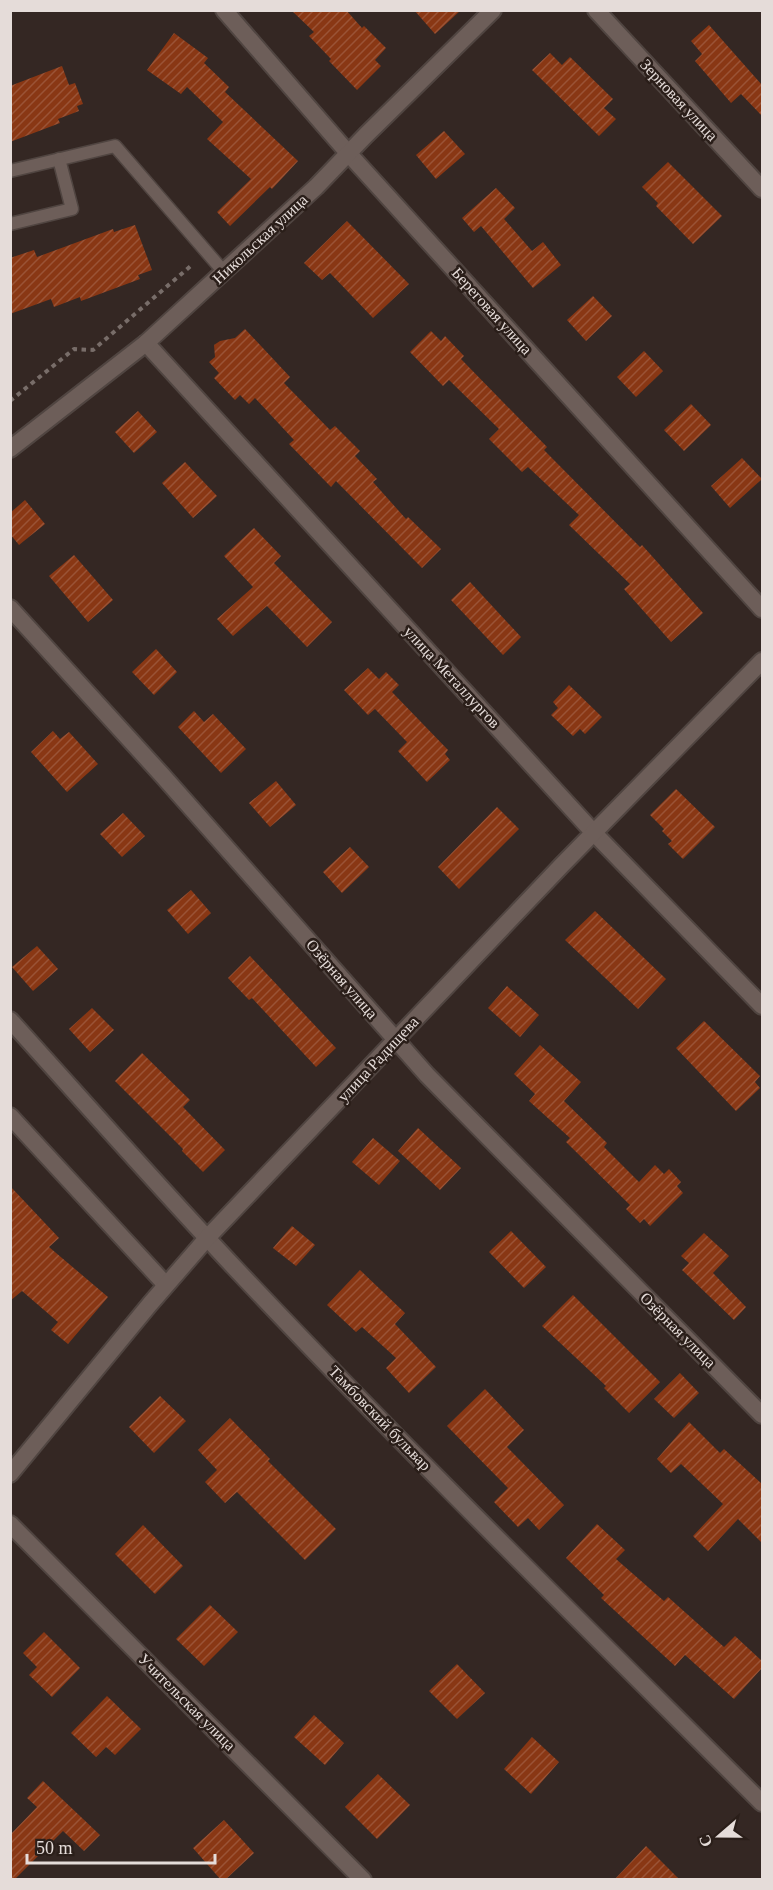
<svg xmlns="http://www.w3.org/2000/svg" width="773" height="1890" font-family="Georgia,serif">
<style>
.building{fill:url(#building-hatch)}
.lines{fill:none;stroke-linecap:round;stroke-linejoin:round}
.service-casing{stroke:#504541;stroke-width:15}
.minor-casing{stroke:#504541;stroke-width:20}
.tertiary-casing{stroke:#504541;stroke-width:20}
.path{stroke:#786d69;stroke-width:4;stroke-dasharray:4.5 4.5;stroke-linecap:butt}
.service{stroke:#6d5e59;stroke-width:12}
.minor{stroke:#6d5e59;stroke-width:16}
.tertiary{stroke:#6d5e59;stroke-width:16}
.labels{text-anchor:middle;dominant-baseline:central;stroke-width:5;stroke-linejoin:round;paint-order:stroke}
.street-label{font-size:16px;fill:#e5dcd9;stroke:#2a1e19}
</style>
<defs>
<pattern id="building-hatch" width="6" height="6" patternUnits="userSpaceOnUse" patternTransform="scale(1.5)"><rect width="6" height="6" fill="#893714"/><path d="M-1 1l2-2M0 6l6-6M5 7l2-2" fill="none" stroke="#9a5336"/></pattern>
</defs>
<rect width="100%" height="100%" fill="#342723"/>
<g class="building">
<path d="M 291,10 L 346,10 L 362,28 L 364,26 L 386,48 L 375,60 L 381,66 L 357,90 L 329,61 L 331,59 L 309,36 L 314,32 Z"/>
<path d="M 414,10 L 461,10 L 435,34 Z"/>
<path d="M 709,25 L 762,85 L 762,116 L 741,94 L 731,103 L 695,61 L 702,54 L 691,41 Z"/>
<path d="M 174,33 L 208,58 L 204,63 L 229,87 L 225,92 L 298,161 L 272,189 L 270,187 L 230,226 L 217,212 L 251,179 L 207,139 L 223,122 L 187,87 L 181,94 L 147,70 Z"/>
<path d="M 550,53 L 562,65 L 570,57 L 613,99 L 604,108 L 616,119 L 599,136 L 532,70 Z"/>
<path d="M 62,66 L 69,85 L 75,83 L 83,104 L 77,106 L 79,111 L 58,119 L 60,123 L 10,142 L 10,86 Z"/>
<path d="M 444,131 L 465,154 L 436,179 L 416,155 Z"/>
<path d="M 668,162 L 722,216 L 693,244 L 656,206 L 658,203 L 642,187 Z"/>
<path d="M 496,188 L 515,208 L 504,219 L 532,251 L 543,242 L 561,265 L 533,288 L 481,226 L 474,232 L 462,218 Z"/>
<path d="M 347,221 L 409,284 L 373,318 L 330,273 L 322,280 L 304,263 Z"/>
<path d="M 135,225 L 152,270 L 138,275 L 140,279 L 81,301 L 80,297 L 54,307 L 51,299 L 10,314 L 10,258 L 34,250 L 37,257 L 113,229 L 114,232 Z"/>
<path d="M 593,296 L 612,316 L 586,341 L 567,320 Z"/>
<path d="M 245,329 L 290,377 L 284,383 L 330,430 L 335,426 L 360,451 L 355,456 L 377,479 L 373,482 L 406,519 L 408,517 L 441,549 L 422,568 L 336,481 L 331,487 L 289,444 L 294,440 L 255,398 L 249,404 L 240,395 L 235,400 L 214,378 L 219,373 L 209,362 L 215,357 L 214,345 L 220,341 L 235,338 Z"/>
<path d="M 431,331 L 441,341 L 445,336 L 464,356 L 461,359 L 547,447 L 544,450 L 640,547 L 642,545 L 703,613 L 671,642 L 624,589 L 630,584 L 569,525 L 579,515 L 528,467 L 522,472 L 489,439 L 499,429 L 449,380 L 443,386 L 410,352 Z"/>
<path d="M 644,351 L 663,371 L 636,397 L 617,377 Z"/>
<path d="M 691,404 L 711,425 L 684,451 L 664,430 Z"/>
<path d="M 138,411 L 157,432 L 134,453 L 115,432 Z"/>
<path d="M 742,458 L 762,479 L 730,508 L 711,486 Z"/>
<path d="M 185,462 L 217,496 L 193,518 L 162,483 Z"/>
<path d="M 25,500 L 45,524 L 19,545 L 10,534 L 10,513 Z"/>
<path d="M 254,528 L 281,556 L 274,563 L 332,622 L 307,647 L 267,606 L 233,636 L 217,619 L 253,587 L 224,556 Z"/>
<path d="M 74,555 L 113,600 L 88,622 L 49,576 Z"/>
<path d="M 470,582 L 521,637 L 503,655 L 451,600 Z"/>
<path d="M 156,649 L 177,672 L 154,695 L 132,672 Z"/>
<path d="M 368,668 L 379,679 L 386,672 L 399,685 L 392,692 L 448,750 L 445,754 L 450,760 L 427,782 L 398,751 L 407,742 L 375,709 L 368,715 L 344,690 Z"/>
<path d="M 569,685 L 602,717 L 585,734 L 580,729 L 573,736 L 551,715 L 558,708 L 553,702 Z"/>
<path d="M 194,711 L 204,722 L 213,714 L 246,749 L 221,773 L 178,727 Z"/>
<path d="M 53,731 L 60,739 L 69,732 L 98,764 L 67,792 L 31,752 Z"/>
<path d="M 276,781 L 296,805 L 270,827 L 249,803 Z"/>
<path d="M 676,789 L 715,827 L 683,859 L 668,844 L 672,841 L 662,831 L 664,829 L 650,815 Z"/>
<path d="M 497,807 L 519,829 L 459,889 L 438,867 Z"/>
<path d="M 123,813 L 145,836 L 122,857 L 100,834 Z"/>
<path d="M 350,847 L 369,867 L 342,893 L 323,872 Z"/>
<path d="M 191,890 L 211,913 L 188,934 L 167,910 Z"/>
<path d="M 595,911 L 666,979 L 638,1009 L 565,940 Z"/>
<path d="M 37,946 L 58,969 L 33,991 L 12,967 Z"/>
<path d="M 250,956 L 336,1048 L 316,1067 L 252,998 L 249,1000 L 228,978 Z"/>
<path d="M 507,986 L 539,1015 L 520,1037 L 488,1008 Z"/>
<path d="M 92,1008 L 114,1030 L 90,1052 L 69,1029 Z"/>
<path d="M 704,1021 L 760,1076 L 755,1082 L 760,1088 L 736,1111 L 676,1048 Z"/>
<path d="M 540,1045 L 581,1082 L 564,1101 L 607,1143 L 604,1147 L 639,1182 L 655,1165 L 664,1174 L 669,1169 L 681,1182 L 677,1186 L 683,1193 L 650,1226 L 644,1219 L 640,1223 L 626,1209 L 630,1205 L 566,1142 L 570,1138 L 529,1101 L 535,1094 L 514,1074 Z"/>
<path d="M 142,1053 L 190,1100 L 183,1107 L 225,1150 L 203,1172 L 182,1151 L 183,1149 L 115,1081 Z"/>
<path d="M 418,1128 L 461,1168 L 440,1190 L 398,1151 Z"/>
<path d="M 373,1138 L 400,1161 L 379,1185 L 352,1162 Z"/>
<path d="M 10,1186 L 59,1238 L 49,1247 L 108,1297 L 68,1344 L 51,1330 L 58,1322 L 22,1291 L 10,1301 Z"/>
<path d="M 292,1226 L 315,1245 L 296,1266 L 273,1248 Z"/>
<path d="M 511,1231 L 546,1267 L 524,1288 L 489,1252 Z"/>
<path d="M 704,1233 L 729,1256 L 713,1273 L 746,1307 L 734,1320 L 682,1270 L 689,1263 L 681,1256 Z"/>
<path d="M 360,1270 L 405,1313 L 395,1324 L 436,1367 L 409,1393 L 386,1368 L 396,1358 L 362,1327 L 356,1332 L 327,1305 Z"/>
<path d="M 573,1295 L 660,1382 L 629,1413 L 604,1388 L 606,1386 L 542,1326 Z"/>
<path d="M 680,1373 L 699,1393 L 674,1418 L 654,1399 Z"/>
<path d="M 485,1389 L 524,1430 L 507,1447 L 564,1505 L 539,1530 L 528,1518 L 518,1527 L 494,1502 L 508,1488 L 447,1426 Z"/>
<path d="M 160,1396 L 186,1421 L 154,1453 L 129,1427 Z"/>
<path d="M 230,1418 L 270,1459 L 268,1461 L 336,1529 L 305,1560 L 237,1492 L 225,1503 L 205,1482 L 217,1470 L 198,1450 Z"/>
<path d="M 689,1422 L 720,1453 L 724,1449 L 762,1484 L 762,1543 L 738,1519 L 708,1551 L 693,1536 L 723,1504 L 681,1464 L 671,1473 L 657,1459 Z"/>
<path d="M 597,1524 L 625,1550 L 616,1559 L 664,1601 L 668,1597 L 724,1647 L 735,1636 L 762,1661 L 762,1668 L 734,1699 L 685,1655 L 675,1666 L 601,1598 L 604,1595 L 566,1558 Z"/>
<path d="M 143,1525 L 183,1566 L 155,1594 L 115,1554 Z"/>
<path d="M 210,1605 L 238,1632 L 204,1666 L 176,1639 Z"/>
<path d="M 44,1632 L 80,1668 L 52,1697 L 29,1675 L 37,1667 L 23,1653 Z"/>
<path d="M 457,1664 L 485,1693 L 457,1719 L 429,1691 Z"/>
<path d="M 107,1696 L 141,1729 L 115,1755 L 106,1747 L 96,1757 L 71,1733 Z"/>
<path d="M 314,1715 L 344,1743 L 325,1765 L 294,1737 Z"/>
<path d="M 532,1737 L 559,1762 L 531,1794 L 504,1769 Z"/>
<path d="M 378,1774 L 410,1805 L 377,1839 L 345,1807 Z"/>
<path d="M 43,1781 L 100,1835 L 84,1851 L 63,1831 L 14,1880 L 10,1880 L 10,1835 L 37,1807 L 27,1798 Z"/>
<path d="M 224,1820 L 254,1853 L 225,1880 L 221,1880 L 193,1848 Z"/>
<path d="M 646,1846 L 680,1880 L 614,1880 Z"/>
</g>
<g class="lines">
<g class="service-casing">
<g id="service">
<path d="M 10,171 L 115,146 L 224,272"/>
<path d="M 10,224 L 72,209 L 59,159"/>
</g>
</g>
<g class="minor-casing">
<g id="minor">
<path d="M 224,10 L 349,154 L 762,609"/>
<path d="M 596,10 L 762,189"/>
<path d="M 146,343 L 594,833 L 762,1006"/>
<path d="M 10,449 L 146,343 L 316,187 L 366,135 L 493,10"/>
<path d="M 10,608 L 162,775 L 427,1075 L 762,1415"/>
<path d="M 10,1020 C 85,1103 158,1186 234,1267 C 406,1450 585,1626 762,1803"/>
<path d="M 10,1116 L 166,1285"/>
<path d="M 10,1524 L 363,1880"/>
</g>
</g>
<g class="tertiary-casing">
<path id="tertiary" d="M 10,1474 L 150,1304 L 208,1237 L 562,865 L 762,661"/>
</g>
<path class="path" d="M 10,401 L 74,349 L 93,350 L 193,264"/>
<use href="#service" class="service"/>
<use href="#minor" class="minor"/>
<use href="#tertiary" class="tertiary"/>
</g>
<g class="labels">
<g class="street-label">
<text transform="translate(679 100) rotate(47)">Зерновая улица</text>
<text transform="translate(260 239) rotate(-43)">Никольская улица</text>
<text transform="translate(492 311) rotate(48)">Береговая улица</text>
<text transform="translate(452 677) rotate(47)">улица Металлургов</text>
<text transform="translate(342 979) rotate(49)">Озёрная улица</text>
<text transform="translate(378 1059) rotate(-47)">улица Радищева</text>
<text transform="translate(678 1330) rotate(45)">Озёрная улица</text>
<text transform="translate(380 1418) rotate(46)">Тамбовский бульвар</text>
<text transform="translate(187 1702) rotate(45)">Учительская улица</text>
</g>
</g>
<rect width="773" height="1890" fill="none" stroke="#e5dcd9" stroke-width="24"/>
<g transform="translate(719 1836) rotate(250)" stroke="#2a1e19" stroke-width="4.5" paint-order="stroke">
<path d="M0-4.5L10 22L0 15L-10 22Z" fill="#e5dcd9"/>
<text y="-9" font-size="16" font-weight="bold" text-anchor="middle" fill="#e5dcd9">С</text>
</g>
<path d="M27 1854v9h188v-9" fill="none" stroke="#e5dcd9" stroke-width="3"/>
<text x="36" y="1854" font-size="18" fill="#e5dcd9" stroke="#2a1e19" stroke-width="4.5" paint-order="stroke">50 m</text>
</svg>
